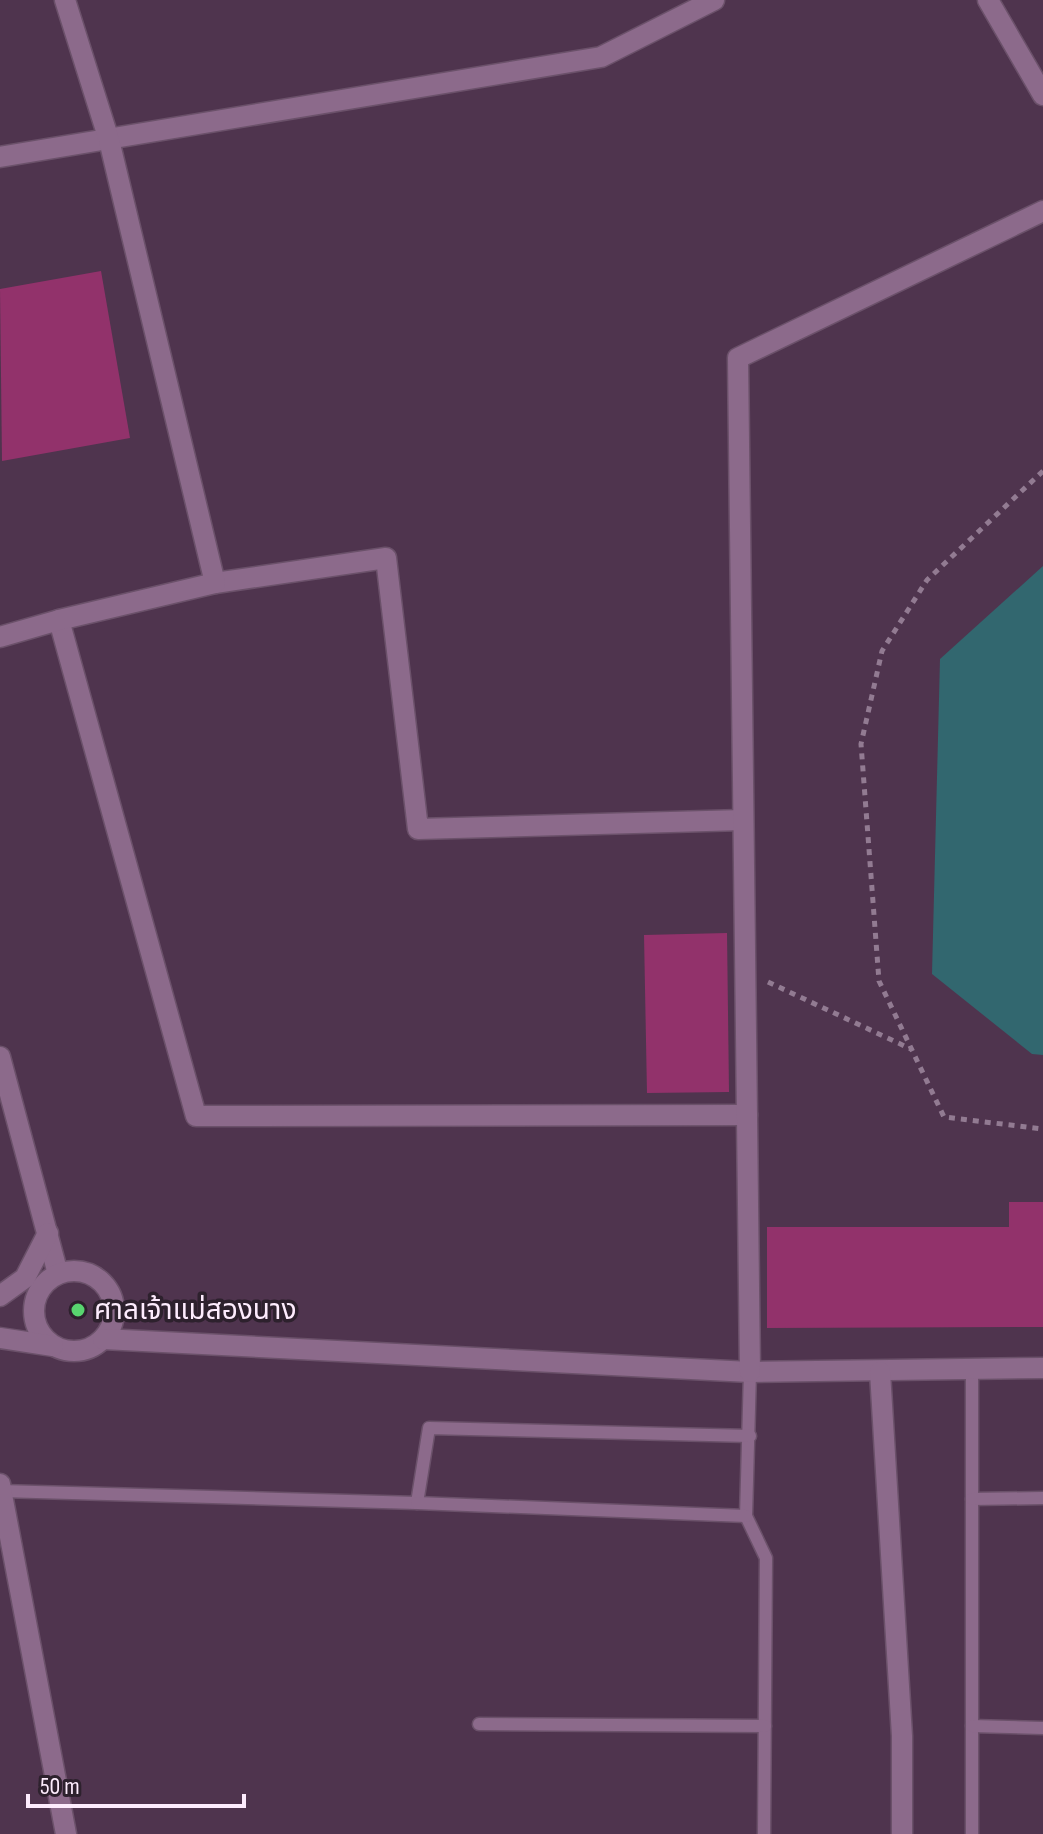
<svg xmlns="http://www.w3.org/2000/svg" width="1043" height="1834" font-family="'Sofia Sans Condensed','Noto Sans Thai',sans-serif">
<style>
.water{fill:#32676f}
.building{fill:#92326b}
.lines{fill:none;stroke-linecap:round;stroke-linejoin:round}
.lane-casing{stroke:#6b516a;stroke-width:15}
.street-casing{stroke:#6b516a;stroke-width:23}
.path{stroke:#927b92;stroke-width:5;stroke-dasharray:6 6;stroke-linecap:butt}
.lane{stroke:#8c6a8b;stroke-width:12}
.street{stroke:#8c6a8b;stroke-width:20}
.poi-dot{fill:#58d56f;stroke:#2d212d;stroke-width:3}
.labels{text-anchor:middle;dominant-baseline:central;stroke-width:7;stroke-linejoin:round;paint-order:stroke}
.poi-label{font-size:28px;fill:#fdecfd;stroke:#2d212d;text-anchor:start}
</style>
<rect width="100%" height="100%" fill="#4f344e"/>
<path class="water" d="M 1043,566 L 1043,1055 L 1032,1054 L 932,974 L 940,659 Z"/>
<g class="building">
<path d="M 101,271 L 130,438 L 2,461 L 0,289 Z"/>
<path d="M 727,933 L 729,1092 L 647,1093 L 644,935 Z"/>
<path d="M 1009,1202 L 1043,1202 L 1043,1327 L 767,1328 L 767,1227 L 1009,1227 Z"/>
</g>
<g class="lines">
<g class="lane-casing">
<g id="lane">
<path d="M 972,1370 L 972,1834"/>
<path d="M 750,1372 L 746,1516 L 766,1558 L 764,1834"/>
<path d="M 1,1491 L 417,1503 L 429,1428 L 750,1436"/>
<path d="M 972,1499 L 1043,1498"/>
<path d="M 417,1503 L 746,1516"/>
<path d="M 479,1724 L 765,1726"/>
<path d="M 972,1726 L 1043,1728"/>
</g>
</g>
<g class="street-casing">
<g id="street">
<path d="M 988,0 L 1043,95"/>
<path d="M 0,157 L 601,57 L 714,0"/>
<path d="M 215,583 L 386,558 L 418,829 L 743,820"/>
<path d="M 59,620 L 196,1116 L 747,1115"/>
<path d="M 0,637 L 59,620 L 215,583 L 109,140 L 65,0"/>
<path d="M 0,1057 L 58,1274"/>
<circle cx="74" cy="1311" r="40"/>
<path d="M 0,1296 L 25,1278 L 48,1233"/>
<path d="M 0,1338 L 53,1346"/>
<path d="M 103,1339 L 750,1372 L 1043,1368"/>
<path d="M 750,1372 L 738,358 L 1043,211"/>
<path d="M 880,1372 L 902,1736 L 902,1834"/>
<path d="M 0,1484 L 66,1834"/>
</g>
</g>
<g class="path">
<path d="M 1043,471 L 927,580 L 882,651 L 861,744 L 879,981 L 944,1117 L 1043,1129"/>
<path d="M 768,982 L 911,1049"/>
</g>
<use href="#lane" class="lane"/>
<use href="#street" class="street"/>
</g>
<circle class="poi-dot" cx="78" cy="1310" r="8"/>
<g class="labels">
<g class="poi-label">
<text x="94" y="1310">ศาลเจ้าแม่สองนาง</text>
</g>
</g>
<path d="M28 1794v12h216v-12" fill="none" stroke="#fdecfd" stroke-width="4"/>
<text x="40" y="1794" font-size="24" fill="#fdecfd" stroke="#2d212d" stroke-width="6" paint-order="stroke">50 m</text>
</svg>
